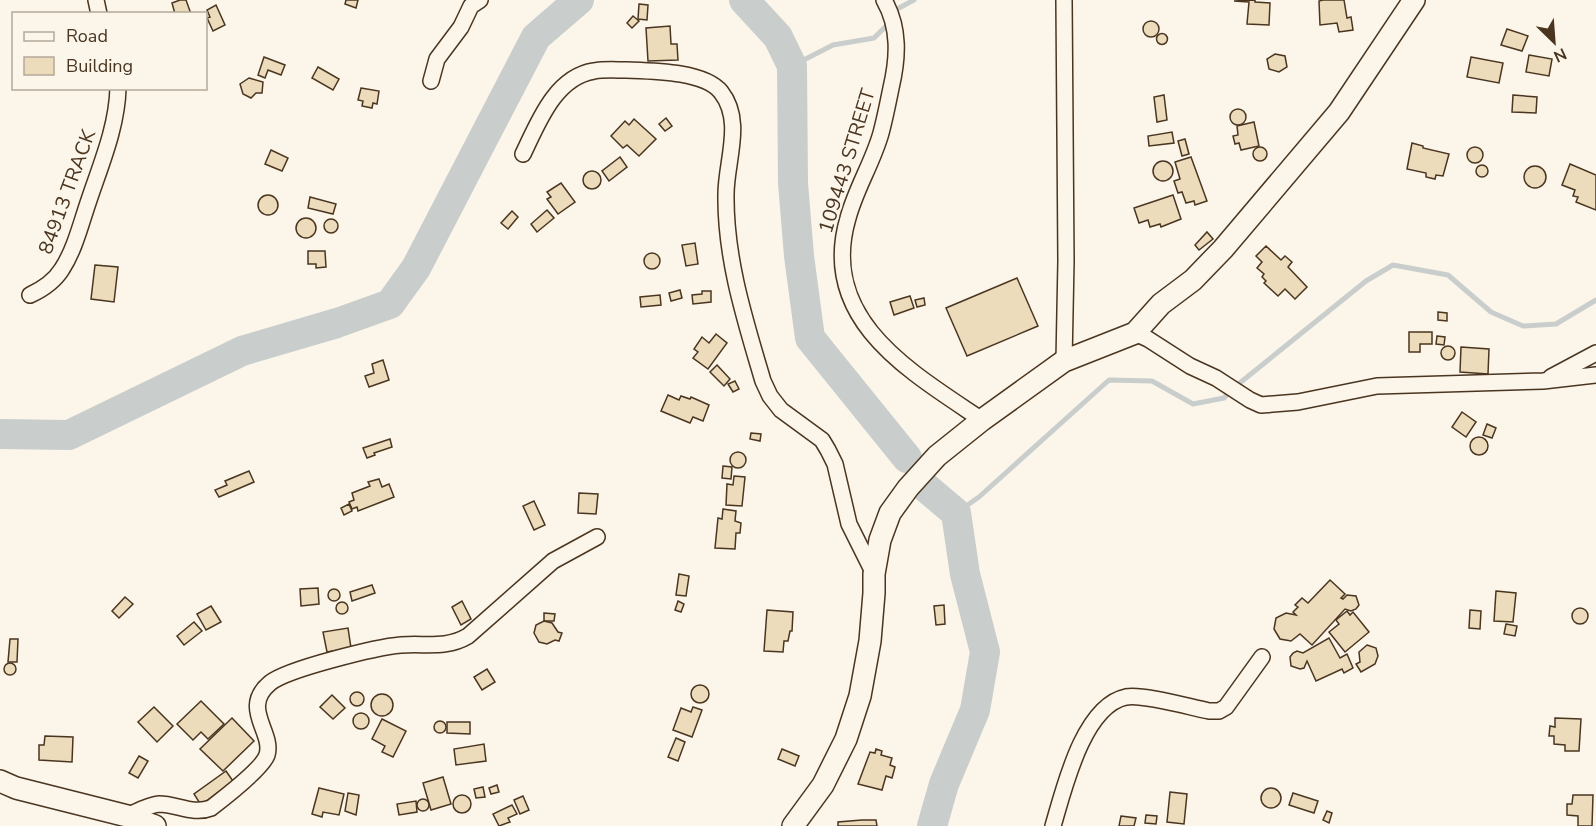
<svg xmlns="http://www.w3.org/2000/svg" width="1596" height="826" font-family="'Nunito Sans',sans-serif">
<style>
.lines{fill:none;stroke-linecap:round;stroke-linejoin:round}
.stream{stroke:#c9cecd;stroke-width:5}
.river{stroke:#c9cecd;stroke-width:30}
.building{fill:#ecdcbc;stroke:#4a3520;stroke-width:1.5}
.street-casing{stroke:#4a3520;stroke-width:18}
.secondary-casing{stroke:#4a3520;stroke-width:24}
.street{stroke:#fbf6e9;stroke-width:15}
.secondary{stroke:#fbf6e9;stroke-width:21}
.labels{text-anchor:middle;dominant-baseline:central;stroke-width:4.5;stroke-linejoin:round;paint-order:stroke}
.street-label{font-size:20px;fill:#4a3520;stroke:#fbf6e9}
</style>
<rect width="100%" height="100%" fill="#fbf6e9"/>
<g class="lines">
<g class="stream">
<path d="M 899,8 L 914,0"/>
<path d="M 792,66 L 833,45 L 874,38 L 889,23"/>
<path d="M 1236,386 L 1366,281 L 1393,265 L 1448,275 L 1491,312 L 1523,326 L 1556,324 L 1596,300"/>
<path d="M 956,513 L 979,497 L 1109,380 L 1152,381 L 1193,404 L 1224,398 L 1230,391"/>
</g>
<g class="river">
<path d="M 744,0 L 778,37 L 792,66 L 793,183 L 799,256 L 810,338 L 907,458"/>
<path d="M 0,434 L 69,435 L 242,351 L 337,323 L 390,304 L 416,268 L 536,37 L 579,0"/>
<path d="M 924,486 L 956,513 L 965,574 L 985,652 L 975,710 L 944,784 L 932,826"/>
</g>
</g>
<g class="building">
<path d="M 180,0 L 186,0 L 191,14 L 175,14 L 172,3 Z"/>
<path d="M 346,0 L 358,0 L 356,8 L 345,4 Z"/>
<path d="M 1255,0 L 1255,2 L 1270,3 L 1269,25 L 1247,24 L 1249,2 L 1234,1 Z"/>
<path d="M 1323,0 L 1344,0 L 1347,18 L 1351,17 L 1353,30 L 1339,32 L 1337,23 L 1320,25 L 1319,1 Z"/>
<path d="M 639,4 L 648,5 L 647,20 L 638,19 Z"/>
<path d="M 216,5 L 225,25 L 213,31 L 207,18 L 210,17 L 207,10 Z"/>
<path d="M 633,16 L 639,21 L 632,28 L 627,23 Z"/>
<circle cx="1151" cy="29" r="8"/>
<path d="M 670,26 L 671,44 L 677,44 L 678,60 L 648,61 L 646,28 Z"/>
<path d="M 1507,29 L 1528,36 L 1522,51 L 1501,45 Z"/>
<circle cx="1162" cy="39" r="5.5"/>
<path d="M 1275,54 L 1285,56 L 1287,67 L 1279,72 L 1269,69 L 1267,59 Z"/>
<path d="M 1529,55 L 1552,59 L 1549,76 L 1526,72 Z"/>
<path d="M 264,57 L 285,65 L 281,75 L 268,70 L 265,78 L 258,75 Z"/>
<path d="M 1471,57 L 1503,63 L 1499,83 L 1467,77 Z"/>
<path d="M 318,67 L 339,79 L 333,90 L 312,78 Z"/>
<path d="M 249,78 L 263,82 L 262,93 L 256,93 L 251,98 L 243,94 L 240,84 Z"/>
<path d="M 361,88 L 379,91 L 377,104 L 373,103 L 372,108 L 362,106 L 363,101 L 358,100 Z"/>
<path d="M 1164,95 L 1167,120 L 1157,122 L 1154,97 Z"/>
<path d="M 1513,95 L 1537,97 L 1536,113 L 1512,112 Z"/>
<circle cx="1238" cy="117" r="8"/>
<path d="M 666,118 L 672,126 L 665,131 L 659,124 Z"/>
<path d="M 634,119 L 656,139 L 639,156 L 627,145 L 623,148 L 611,136 L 625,121 L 629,125 Z"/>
<path d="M 1254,122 L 1259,146 L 1241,150 L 1239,143 L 1235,144 L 1233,136 L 1238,135 L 1237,126 Z"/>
<path d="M 1172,132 L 1174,143 L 1149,146 L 1148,136 Z"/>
<path d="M 1185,139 L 1189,154 L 1182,156 L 1178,141 Z"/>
<path d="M 1412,143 L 1423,146 L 1423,148 L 1449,154 L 1443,176 L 1436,175 L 1435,179 L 1426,177 L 1426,173 L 1407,169 Z"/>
<circle cx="1475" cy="155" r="8"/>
<circle cx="1260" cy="154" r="7"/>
<path d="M 271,150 L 288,158 L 282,171 L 265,164 Z"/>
<path d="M 620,157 L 627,167 L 609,181 L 602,171 Z"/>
<path d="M 1191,157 L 1207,201 L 1195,205 L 1194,201 L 1186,203 L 1182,192 L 1178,193 L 1174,181 L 1180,179 L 1175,162 Z"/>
<circle cx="1163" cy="171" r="10"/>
<path d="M 1570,164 L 1596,175 L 1596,210 L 1576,202 L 1578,197 L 1573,196 L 1575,190 L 1562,185 Z"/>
<circle cx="1482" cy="171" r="6"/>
<circle cx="1535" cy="177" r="11"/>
<circle cx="592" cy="180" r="9"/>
<path d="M 561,183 L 575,202 L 558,214 L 547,199 L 551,197 L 547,192 Z"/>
<path d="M 1173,195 L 1181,219 L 1161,227 L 1160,224 L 1150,227 L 1148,220 L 1139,223 L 1134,208 Z"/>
<circle cx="268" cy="205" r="10"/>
<path d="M 310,197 L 336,204 L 333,214 L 308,208 Z"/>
<path d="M 547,210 L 554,218 L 537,232 L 531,224 Z"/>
<path d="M 512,211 L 518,217 L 508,229 L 501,223 Z"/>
<circle cx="306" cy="228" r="10"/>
<circle cx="331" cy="226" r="7"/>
<path d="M 1207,232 L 1213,239 L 1199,250 L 1195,245 Z"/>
<path d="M 695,243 L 698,264 L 686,266 L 682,245 Z"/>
<path d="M 1266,246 L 1281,260 L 1285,256 L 1292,262 L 1288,267 L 1307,287 L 1295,299 L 1285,289 L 1278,296 L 1264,283 L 1266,281 L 1262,277 L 1264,274 L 1257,268 L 1262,262 L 1256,256 Z"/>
<path d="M 308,251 L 325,251 L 326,267 L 316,268 L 316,264 L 308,264 Z"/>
<circle cx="652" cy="261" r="8"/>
<path d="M 95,265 L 118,267 L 114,302 L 91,299 Z"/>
<path d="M 1017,278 L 1038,326 L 967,356 L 946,308 Z"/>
<path d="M 680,290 L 682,298 L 671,301 L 669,293 Z"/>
<path d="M 702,291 L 711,291 L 711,302 L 693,304 L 692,295 L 702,294 Z"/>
<path d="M 660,295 L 661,305 L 641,307 L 640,297 Z"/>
<path d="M 910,296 L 914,308 L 894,315 L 890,302 Z"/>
<path d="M 924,298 L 925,305 L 917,307 L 915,300 Z"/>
<path d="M 1438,312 L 1447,313 L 1447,321 L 1438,320 Z"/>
<path d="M 1409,332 L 1432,332 L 1432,344 L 1420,344 L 1420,352 L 1409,352 Z"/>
<path d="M 716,334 L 727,343 L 708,369 L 693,358 L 698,352 L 694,349 L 702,337 L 709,343 Z"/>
<path d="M 1437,336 L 1445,337 L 1444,345 L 1436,344 Z"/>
<circle cx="1448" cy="353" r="7"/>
<path d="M 1461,347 L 1489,349 L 1488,374 L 1460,372 Z"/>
<path d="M 383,360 L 389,380 L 369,387 L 365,376 L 374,373 L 372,364 Z"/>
<path d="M 717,365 L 730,379 L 724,386 L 710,372 Z"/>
<path d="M 735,381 L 739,389 L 733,392 L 728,384 Z"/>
<path d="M 668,395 L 679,400 L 681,396 L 690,399 L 691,397 L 709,405 L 703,421 L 693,417 L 690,423 L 661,411 Z"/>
<path d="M 1462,412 L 1476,422 L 1466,437 L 1452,427 Z"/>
<path d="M 1487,424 L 1496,428 L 1492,438 L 1483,435 Z"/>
<path d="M 751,433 L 761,434 L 760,441 L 750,439 Z"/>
<circle cx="1479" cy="446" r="9"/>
<path d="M 390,439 L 392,447 L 374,453 L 375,455 L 367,458 L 363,448 Z"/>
<circle cx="738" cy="460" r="8"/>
<path d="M 723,466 L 732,467 L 731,479 L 722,478 Z"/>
<path d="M 249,471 L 254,482 L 219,497 L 215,490 L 227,485 L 225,481 Z"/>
<path d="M 734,476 L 745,477 L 742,506 L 726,505 L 727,484 L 733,485 Z"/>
<path d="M 379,479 L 382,487 L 389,484 L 394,497 L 358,511 L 357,507 L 352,509 L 349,502 L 354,500 L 352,493 L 370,486 L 368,482 Z"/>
<path d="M 579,493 L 598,494 L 596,514 L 578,513 Z"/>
<path d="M 534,501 L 545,525 L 534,530 L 523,506 Z"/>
<path d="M 349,504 L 352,511 L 344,515 L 341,508 Z"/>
<path d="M 723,509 L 736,511 L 735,521 L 741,523 L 740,533 L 736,533 L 735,549 L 715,548 L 718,518 L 722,519 Z"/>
<path d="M 679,574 L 689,576 L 686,596 L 676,595 Z"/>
<path d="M 1330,580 L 1345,594 L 1341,598 L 1343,599 L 1347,595 L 1356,596 L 1359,605 L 1356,609 L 1351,611 L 1345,609 L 1312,645 L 1300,634 L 1291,641 L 1280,639 L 1274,629 L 1276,618 L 1286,613 L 1296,615 L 1293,612 L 1298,607 L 1295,605 L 1302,598 L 1308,603 Z"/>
<path d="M 372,585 L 375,593 L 352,601 L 350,592 Z"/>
<path d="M 318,588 L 319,604 L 301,606 L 300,589 Z"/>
<circle cx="334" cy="595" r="6"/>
<path d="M 1496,591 L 1516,593 L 1513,622 L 1494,621 Z"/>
<path d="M 125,597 L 133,604 L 119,618 L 112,611 Z"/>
<path d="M 462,601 L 471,619 L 461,625 L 452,607 Z"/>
<path d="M 678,601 L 684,604 L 681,612 L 675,610 Z"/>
<circle cx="342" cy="608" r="6"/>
<path d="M 944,605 L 945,624 L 936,625 L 934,606 Z"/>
<path d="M 211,606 L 221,622 L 206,630 L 197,614 Z"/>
<circle cx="1580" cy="616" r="8"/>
<path d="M 767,610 L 793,612 L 792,631 L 790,631 L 788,641 L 784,641 L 783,652 L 764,651 Z"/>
<path d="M 1470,610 L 1481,611 L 1480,629 L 1469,628 Z"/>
<path d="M 1347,611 L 1350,615 L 1353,612 L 1369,632 L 1345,652 L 1329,632 L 1339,624 L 1336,620 Z"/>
<path d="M 544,613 L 555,614 L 554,621 L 544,621 Z"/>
<path d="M 544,621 L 552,623 L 558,632 L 562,633 L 559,641 L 555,640 L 547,644 L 539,642 L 534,633 L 536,625 Z"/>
<path d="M 194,622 L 202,631 L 184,645 L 177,636 Z"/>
<path d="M 1506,624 L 1517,626 L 1515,636 L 1504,634 Z"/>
<path d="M 348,628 L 351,648 L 327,652 L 323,632 Z"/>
<path d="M 1329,638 L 1340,658 L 1347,654 L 1353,668 L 1344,673 L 1342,669 L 1316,681 L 1307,661 L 1304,668 L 1300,669 L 1291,666 L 1290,657 L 1293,653 L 1297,651 L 1303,653 Z"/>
<path d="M 10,639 L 18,639 L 17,662 L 8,662 Z"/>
<path d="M 1367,645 L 1376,648 L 1378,656 L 1375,664 L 1361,672 L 1356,664 L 1360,662 L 1359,652 Z"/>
<circle cx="10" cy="669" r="6"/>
<path d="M 487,669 L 495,682 L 482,690 L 474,677 Z"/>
<circle cx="700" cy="694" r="9"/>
<circle cx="357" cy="699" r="7"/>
<circle cx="382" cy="705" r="11"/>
<path d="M 332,695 L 345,708 L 333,719 L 320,707 Z"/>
<path d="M 201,701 L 224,724 L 208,739 L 201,732 L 193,740 L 177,724 Z"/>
<path d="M 154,707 L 173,726 L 157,742 L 138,722 Z"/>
<path d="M 693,707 L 702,710 L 692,737 L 673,730 L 681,708 L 691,712 Z"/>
<circle cx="361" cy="721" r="8"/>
<path d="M 232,718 L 254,741 L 223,771 L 200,749 Z"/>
<path d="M 1555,718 L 1581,719 L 1579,751 L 1565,751 L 1565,745 L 1554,744 L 1554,736 L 1549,736 L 1550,726 L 1555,727 Z"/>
<path d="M 382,719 L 406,731 L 393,757 L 382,752 L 385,746 L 372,739 Z"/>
<circle cx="440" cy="727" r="6"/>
<path d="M 447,722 L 470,722 L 470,734 L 447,733 Z"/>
<path d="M 45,736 L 73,737 L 72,762 L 39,760 L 39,745 L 44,745 Z"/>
<path d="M 676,738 L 685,742 L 678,761 L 668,757 Z"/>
<path d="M 484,744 L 486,761 L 456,765 L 454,749 Z"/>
<path d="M 782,749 L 799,756 L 795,766 L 778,759 Z"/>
<path d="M 876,749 L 882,751 L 881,755 L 892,758 L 890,765 L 895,767 L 892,778 L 886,776 L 882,790 L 858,784 L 870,752 L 875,753 Z"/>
<path d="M 139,756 L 148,761 L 138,778 L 129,773 Z"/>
<path d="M 226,771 L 233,781 L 201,805 L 194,794 Z"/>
<path d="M 443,777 L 451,804 L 431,810 L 423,783 Z"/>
<path d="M 497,785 L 499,792 L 491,794 L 489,788 Z"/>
<path d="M 483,787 L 485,797 L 476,798 L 474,789 Z"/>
<circle cx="1271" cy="798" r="10"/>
<path d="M 319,788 L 344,794 L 339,815 L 323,812 L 322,817 L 312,814 Z"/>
<path d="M 1170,792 L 1187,794 L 1184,824 L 1167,822 Z"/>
<path d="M 348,793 L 359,795 L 356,815 L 345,811 Z"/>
<path d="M 1293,793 L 1318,801 L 1314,813 L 1289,805 Z"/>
<circle cx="462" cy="804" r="9"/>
<path d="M 1573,795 L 1593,795 L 1592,826 L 1578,826 L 1578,816 L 1567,815 L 1567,804 L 1572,804 Z"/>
<path d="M 523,796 L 529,810 L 520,814 L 514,800 Z"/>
<circle cx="423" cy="805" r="6"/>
<path d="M 416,801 L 417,812 L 399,815 L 397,804 Z"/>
<path d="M 512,805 L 517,814 L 508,818 L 510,822 L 499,826 L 493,814 Z"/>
<path d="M 1327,811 L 1332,813 L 1329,823 L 1323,820 Z"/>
<path d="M 1146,815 L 1157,816 L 1156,824 L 1145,823 Z"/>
<path d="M 1121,816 L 1136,818 L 1134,826 L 1119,826 Z"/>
<path d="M 862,820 L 876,820 L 877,826 L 838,826 L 838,822 Z"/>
</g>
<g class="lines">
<g class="street-casing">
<g id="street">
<path d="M 96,0 L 99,14"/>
<path d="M 884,0 C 900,28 898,58 891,88 C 888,103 885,118 881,133 C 873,162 856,188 848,218 C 818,320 911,372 982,420"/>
<path d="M 1064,0 L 1066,261 L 1064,361"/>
<path d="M 431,81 L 437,59 L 461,27 L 471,6 L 480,0"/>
<path d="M 523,154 C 538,123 555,77 594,71 C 604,69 616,70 626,70 C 652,71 704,71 721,92 C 744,121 726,161 726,194 C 725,258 745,320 763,381 L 770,396 L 781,410 L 822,440 L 828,450 L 835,464 L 849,524 L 874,574"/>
<path d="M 30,295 C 43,289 54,282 62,269 C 75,249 81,223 89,200 C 101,164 117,127 118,88"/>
<path d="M 1135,333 L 1148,339 L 1190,366 L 1216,378 L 1250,400 L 1261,405 L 1298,402 L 1377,386 L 1543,381 L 1596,375"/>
<path d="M 1551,377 L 1596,353"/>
<path d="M 127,816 C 136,812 148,805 159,804 C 177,804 193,815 211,808 C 224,798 262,769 267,755 C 274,732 240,708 270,683 C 287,669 377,647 401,645 C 425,643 446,649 468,636 L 553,561 L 597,537"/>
<path d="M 1053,826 C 1064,789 1083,706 1126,697 C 1144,694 1189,707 1209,711 L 1219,711 L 1226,707 L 1262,657"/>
</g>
</g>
<g class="secondary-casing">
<g id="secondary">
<path d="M 0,781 L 16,788 L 127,816 L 155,826"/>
<path d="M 793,826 L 823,785 L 846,739 L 860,696 L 870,641 L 874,593 L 874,574 L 880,540 L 890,513 L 908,488 L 937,456 L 982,420 L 1064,361 L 1135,333 L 1161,304 L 1193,280 L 1223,249 L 1339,112 L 1414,0"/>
</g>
</g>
<use href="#street" class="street"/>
<use href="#secondary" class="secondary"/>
</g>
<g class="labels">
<g class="street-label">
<text transform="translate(847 161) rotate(-73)">109443 STREET</text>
<text transform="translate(67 192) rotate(-70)">84913 TRACK</text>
</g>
</g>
<rect x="12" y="12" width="195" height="78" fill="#fbf6e9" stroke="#b4a999" stroke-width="1.5"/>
<rect x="24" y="32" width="30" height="9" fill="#fbf6e9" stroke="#b4a999" stroke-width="1.5"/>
<text x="66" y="42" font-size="18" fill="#4a3520">Road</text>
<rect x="24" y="57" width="30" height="18" fill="#ecdcbc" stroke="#b4a999" stroke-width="1.5"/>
<text x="66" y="72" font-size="18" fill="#4a3520">Building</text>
<g transform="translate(1554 42) rotate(155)" stroke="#fbf6e9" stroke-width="4.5" paint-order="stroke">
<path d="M0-4.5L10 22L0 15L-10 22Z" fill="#4a3520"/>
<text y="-9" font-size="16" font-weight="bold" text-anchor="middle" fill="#4a3520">N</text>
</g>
</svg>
